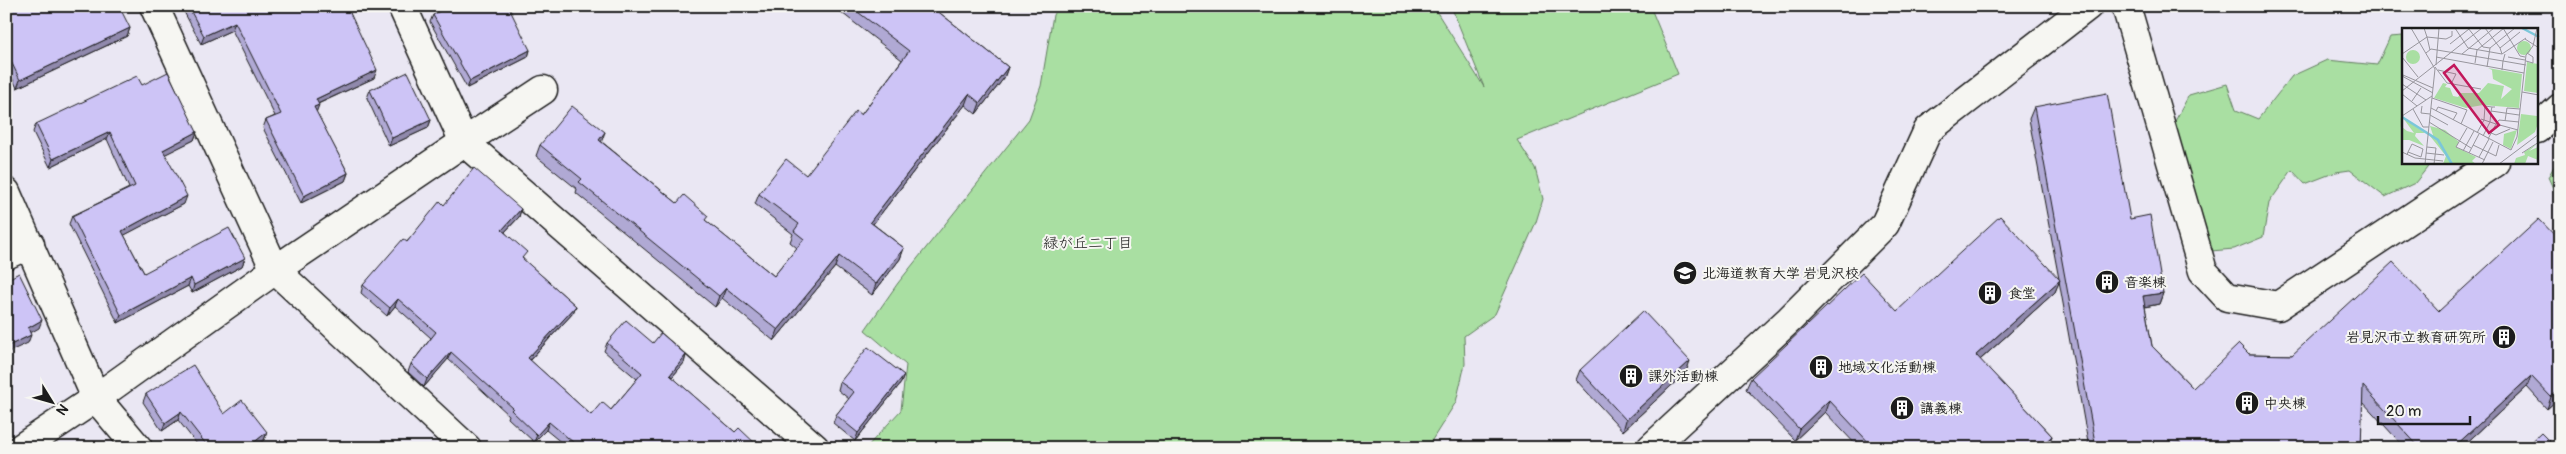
<svg xmlns="http://www.w3.org/2000/svg" width="2566" height="454" font-family="Pangolin,'Klee One',sans-serif">
<style>
.green{fill:#a9dfa2;stroke:#627e5f}
.lines{fill:none;stroke-linecap:round;stroke-linejoin:round}
.minor-casing{stroke:#1c1c1c;stroke-width:31}
.minor{stroke:#f6f6f2;stroke-width:28}
.wall{fill:#b0a9d4;stroke:#1c1c1c}
.shaded-wall{fill:#9089ac;stroke:#1c1c1c}
.building{fill:#cdc4f6;stroke:#1c1c1c}
.labels{text-anchor:middle;dominant-baseline:central;stroke-width:4;stroke-linejoin:round;paint-order:stroke}
.poi-label{font-size:14px;font-weight:bold;fill:#1c1c1c;stroke:#f6f6f2;text-anchor:start}
.neighbourhood-label{font-size:15px;fill:#1c1c1c;stroke:#f6f6f2}
.inset-river{fill:none;stroke:#7bc7da;stroke-width:2.5}
.inset-road{fill:none;stroke:#98969d;stroke-width:1}
.view{fill:#c2185b;fill-opacity:0.15;stroke:#c2185b;stroke-width:2.5}
.inset-edge{fill:none;stroke:#1c1c1c;stroke-width:2.5}
</style>
<rect width="100%" height="100%" fill="#eae7f3"/>
<filter id="ink" filterUnits="userSpaceOnUse"><feTurbulence type="fractalNoise" baseFrequency=".02" numOctaves="2"/><feDisplacementMap in="SourceGraphic" scale="10" xChannelSelector="R" yChannelSelector="G"/><feConvolveMatrix kernelMatrix="1 2 1 2 8 2 1 2 1" color-interpolation-filters="sRGB"/></filter>
<g filter="url(#ink)">
<g class="green">
<path d="M 1058,6 L 1433,6 L 1484,87 L 1451,6 L 1650,6 L 1678,74 L 1517,140 L 1535,168 L 1543,199 L 1536,222 L 1495,314 L 1464,336 L 1465,364 L 1456,402 L 1427,448 L 866,448 L 901,410 L 906,365 L 865,330 L 898,283 L 1029,119 L 1041,86 L 1053,15 Z"/>
<path d="M 2403,36 L 2404,162 L 2431,163 L 2415,183 L 2385,197 L 2350,170 L 2336,172 L 2305,184 L 2292,170 L 2269,203 L 2263,237 L 2234,249 L 2211,251 L 2173,125 L 2189,95 L 2227,84 L 2236,110 L 2258,119 L 2292,76 L 2327,60 L 2377,65 L 2390,37 Z"/>
<path d="M 2560,156 L 2560,204 L 2548,177 Z"/>
</g>
<g class="lines">
<g class="minor-casing">
<g id="minor">
<path d="M 402,6 L 464,142 L 543,90"/>
<path d="M 2126,6 L 2203,271 L 2227,297 L 2278,306 L 2495,162"/>
<path d="M 2537,129 L 2560,108"/>
<path d="M 6,192 L 96,398 L 275,270 L 154,6"/>
<path d="M 6,255 L 30,244"/>
<path d="M 21,448 L 96,398 L 138,448"/>
<path d="M 467,448 L 275,270 L 464,142 L 815,448"/>
<path d="M 1651,448 L 1790,319 L 1885,224 L 1928,130 L 2088,6"/>
</g>
</g>
<use href="#minor" class="minor"/>
</g>
<g class="wall">
<path d="M 6,6 L 130,28 L 127,36 L 17,88 L 6,65 Z"/>
<path d="M 181,6 L 350,6 L 350,13 L 374,78 L 318,104 L 316,112 L 348,173 L 345,181 L 301,203 L 263,128 L 266,120 L 275,116 L 232,30 L 201,44 Z"/>
<path d="M 833,6 L 931,6 L 1008,67 L 1004,78 L 976,114 L 965,105 L 873,224 L 904,248 L 900,259 L 872,295 L 835,267 L 774,341 L 722,298 L 715,307 L 576,193 L 577,189 L 536,156 L 540,145 L 602,142 L 677,203 L 706,221 L 774,276 L 797,248 L 790,242 L 793,234 L 755,204 L 759,194 L 806,175 L 861,115 L 902,60 Z"/>
<path d="M 433,15 L 530,50 L 528,57 L 467,88 L 430,22 Z"/>
<path d="M 142,85 L 197,132 L 194,140 L 165,154 L 184,204 L 124,235 L 144,273 L 245,258 L 242,266 L 192,293 L 188,286 L 118,323 L 69,224 L 72,216 L 129,188 L 107,139 L 50,167 L 33,132 L 36,124 Z"/>
<path d="M 370,90 L 431,120 L 428,128 L 389,146 L 367,98 Z"/>
<path d="M 2034,107 L 2130,219 L 2163,293 L 2159,304 L 2145,307 L 2152,346 L 2193,388 L 2249,354 L 2292,355 L 2439,311 L 2560,241 L 2560,397 L 2547,409 L 2527,387 L 2461,448 L 2405,448 L 2362,401 L 2361,448 L 2089,448 L 2059,281 L 2055,292 L 1980,360 L 2052,436 L 2047,448 L 1859,448 L 1825,412 L 1795,440 L 1746,389 L 1751,378 L 1897,311 L 2059,279 L 2029,119 Z"/>
<path d="M 444,205 L 521,209 L 519,217 L 505,232 L 524,260 L 576,306 L 573,313 L 530,360 L 591,415 L 611,410 L 637,379 L 604,351 L 607,343 L 653,343 L 686,355 L 684,363 L 672,377 L 735,432 L 760,448 L 568,448 L 546,430 L 534,442 L 508,418 L 509,415 L 448,359 L 424,387 L 408,372 L 411,364 L 431,338 L 395,306 L 387,316 L 361,293 L 363,285 Z"/>
<path d="M 1580,370 L 1686,372 L 1623,431 L 1576,380 Z"/>
<path d="M 904,375 L 901,383 L 855,441 L 833,423 L 836,415 L 849,399 L 838,390 L 840,382 Z"/>
<path d="M 146,394 L 224,414 L 267,432 L 264,440 L 254,448 L 200,448 L 178,420 L 162,431 L 143,402 Z"/>
</g>
<g class="shaded-wall">
<path d="M 235,22 L 232,30 L 201,44 L 204,36 Z"/>
<path d="M 130,28 L 127,36 L 17,88 L 20,80 Z"/>
<path d="M 530,50 L 528,57 L 467,88 L 470,81 Z"/>
<path d="M 1008,67 L 1004,78 L 976,114 L 980,103 Z"/>
<path d="M 377,70 L 374,78 L 313,106 L 316,99 Z"/>
<path d="M 969,94 L 965,105 L 866,233 L 870,222 Z"/>
<path d="M 319,105 L 316,113 L 314,107 Z"/>
<path d="M 431,120 L 428,128 L 389,146 L 392,138 Z"/>
<path d="M 110,132 L 107,139 L 50,167 L 53,159 Z"/>
<path d="M 197,132 L 194,140 L 160,157 L 163,150 Z"/>
<path d="M 605,132 L 601,143 L 599,140 Z"/>
<path d="M 348,173 L 345,181 L 301,203 L 304,196 Z"/>
<path d="M 187,196 L 184,204 L 119,238 L 122,231 Z"/>
<path d="M 521,209 L 519,217 L 499,238 L 502,230 Z"/>
<path d="M 904,248 L 900,259 L 872,295 L 876,284 Z"/>
<path d="M 839,256 L 835,267 L 774,341 L 778,330 Z"/>
<path d="M 245,258 L 242,266 L 192,293 L 194,285 Z"/>
<path d="M 191,278 L 188,286 L 118,323 L 121,315 Z"/>
<path d="M 2060,280 L 2055,292 L 1972,367 L 1976,355 Z"/>
<path d="M 726,288 L 722,298 L 715,307 L 719,296 Z"/>
<path d="M 2163,293 L 2159,304 L 2139,308 L 2143,296 Z"/>
<path d="M 398,299 L 395,306 L 387,316 L 390,308 Z"/>
<path d="M 576,306 L 573,313 L 525,365 L 528,358 Z"/>
<path d="M 42,320 L 39,328 L 25,336 L 28,328 Z"/>
<path d="M 31,335 L 28,343 L 6,353 L 6,347 Z"/>
<path d="M 451,352 L 448,359 L 424,387 L 427,379 Z"/>
<path d="M 686,355 L 684,363 L 667,383 L 670,375 Z"/>
<path d="M 1690,361 L 1686,372 L 1623,431 L 1626,420 Z"/>
<path d="M 904,375 L 901,383 L 855,441 L 858,433 Z"/>
<path d="M 2531,376 L 2527,387 L 2461,448 L 2453,448 Z"/>
<path d="M 2560,389 L 2560,397 L 2547,409 L 2551,397 Z"/>
<path d="M 1829,400 L 1825,412 L 1795,440 L 1799,429 Z"/>
<path d="M 181,412 L 178,420 L 162,431 L 165,423 Z"/>
<path d="M 549,422 L 546,430 L 534,442 L 537,435 Z"/>
<path d="M 267,432 L 264,440 L 254,448 L 247,448 Z"/>
<path d="M 2052,436 L 2047,448 L 2039,448 Z"/>
<path d="M 2181,443 L 2179,448 L 2153,448 Z"/>
</g>
<g class="building">
<path d="M 6,6 L 119,6 L 130,28 L 20,80 L 6,51 Z"/>
<path d="M 188,6 L 350,6 L 351,10 L 349,11 L 377,70 L 316,99 L 319,105 L 314,107 L 348,173 L 304,196 L 266,120 L 281,114 L 235,22 L 204,36 Z"/>
<path d="M 448,6 L 508,6 L 530,50 L 470,81 L 433,15 Z"/>
<path d="M 850,6 L 931,6 L 1008,67 L 980,103 L 969,94 L 870,222 L 904,248 L 876,284 L 839,256 L 778,330 L 726,288 L 719,296 L 579,182 L 582,179 L 540,145 L 572,106 L 605,132 L 599,140 L 677,203 L 684,195 L 708,216 L 705,220 L 774,276 L 804,239 L 794,231 L 799,224 L 759,194 L 786,159 L 806,175 L 856,111 L 861,115 L 909,51 Z"/>
<path d="M 168,72 L 197,132 L 163,150 L 187,196 L 122,231 L 144,273 L 229,228 L 245,258 L 194,285 L 191,278 L 121,315 L 72,216 L 135,186 L 110,132 L 53,159 L 36,124 L 137,76 L 142,85 Z"/>
<path d="M 408,72 L 431,120 L 392,138 L 370,90 Z"/>
<path d="M 2107,93 L 2130,219 L 2150,215 L 2163,293 L 2143,296 L 2152,346 L 2193,388 L 2239,344 L 2249,354 L 2292,355 L 2393,262 L 2439,311 L 2539,219 L 2560,241 L 2560,389 L 2551,397 L 2531,376 L 2453,448 L 2420,448 L 2363,386 L 2361,448 L 2233,448 L 2231,446 L 2229,448 L 2175,448 L 2181,443 L 2153,448 L 2096,448 L 2034,107 Z"/>
<path d="M 474,168 L 521,209 L 502,230 L 527,252 L 522,258 L 576,306 L 528,358 L 591,415 L 602,402 L 611,410 L 642,373 L 607,343 L 626,320 L 653,343 L 661,333 L 686,355 L 670,375 L 735,432 L 739,428 L 760,448 L 580,448 L 549,422 L 537,435 L 511,410 L 513,408 L 451,352 L 427,379 L 411,364 L 436,332 L 398,299 L 390,308 L 363,285 L 403,239 L 407,242 L 440,201 L 444,205 Z"/>
<path d="M 2000,216 L 2060,280 L 1976,355 L 2052,436 L 2039,448 L 1874,448 L 1829,400 L 1799,429 L 1751,378 L 1862,273 L 1897,311 Z"/>
<path d="M 19,273 L 42,320 L 28,328 L 31,335 L 6,347 L 6,280 Z"/>
<path d="M 1643,311 L 1690,361 L 1626,420 L 1580,370 Z"/>
<path d="M 868,347 L 904,375 L 858,433 L 836,415 L 854,392 L 840,382 Z"/>
<path d="M 193,365 L 224,414 L 242,400 L 267,432 L 247,448 L 209,448 L 181,412 L 165,423 L 146,394 Z"/>
<path d="M 2541,433 L 2556,448 L 2525,448 Z"/>
</g>
</g>
<defs>
<g id="university-disc" transform="scale(1.25)"><circle r="9.5" fill="#1c1c1c" stroke="#f6f6f2"/><path d="M0-5L7-2L0 1L-7-2ZM-4 1L0 2.5L4 1V4Q0 6-4 4Z" fill="#fff"/></g>
<g id="building-disc" transform="scale(1.25)"><circle r="9.5" fill="#1c1c1c" stroke="#f6f6f2"/><path d="M-4-6H4V6H1V3H-1V6H-4ZM-2.5-4.3h1.7v1.8h-1.7ZM.8-4.3h1.7v1.8H.8ZM-2.5-1h1.7V.8h-1.7ZM.8-1h1.7V.8H.8Z" fill="#fff"/></g>
</defs>
<g fill-rule="evenodd">
<use href="#university-disc" x="1685" y="273"/>
<use href="#building-disc" x="2107" y="282"/>
<use href="#building-disc" x="1990" y="293"/>
<use href="#building-disc" x="2504" y="337"/>
<use href="#building-disc" x="1821" y="367"/>
<use href="#building-disc" x="1631" y="376"/>
<use href="#building-disc" x="2247" y="403"/>
<use href="#building-disc" x="1902" y="408"/>
</g>
<g class="labels">
<g class="poi-label">
<text x="1702" y="273">北海道教育大学 岩見沢校</text>
<text x="2124" y="282">音楽棟</text>
<text x="2008" y="293">食堂</text>
<text x="2486" y="337" text-anchor="end">岩見沢市立教育研究所</text>
<text x="1838" y="367">地域文化活動棟</text>
<text x="1648" y="376">課外活動棟</text>
<text x="2264" y="403">中央棟</text>
<text x="1920" y="408">講義棟</text>
</g>
<g class="neighbourhood-label">
<text x="1088" y="243">緑が丘二丁目</text>
</g>
</g>
<g transform="translate(2402 28)">
<rect width="136" height="136" fill="#eae7f3"/>
<path d="M115 20a7 7 0 1 1 14 0a7 7 0 1 1-14 0ZM4 29a7 7 0 1 1 14 0a7 7 0 1 1-14 0ZM 125,34 L 136,36 L 136,65 L 122,63 ZM 86,40 L 120,46 L 117,80 L 81,77 L 64,80 L 32,70 L 41,55 L 45,56 L 43,59 L 48,60 L 51,68 L 56,69 L 59,65 L 77,65 L 86,55 L 102,58 L 99,71 L 110,61 L 91,51 L 90,42 ZM 119,86 L 135,88 L 136,95 L 133,104 L 115,117 ZM 1,90 L 23,105 L 14,105 L 13,108 L 22,118 L 7,112 L 0,112 L 0,99 L 5,103 L 12,105 ZM 28,98 L 43,102 L 57,114 L 54,119 L 74,129 L 70,133 L 74,136 L 51,136 L 48,130 L 50,136 L 41,136 L 44,128 L 28,108 L 31,107 ZM 115,102 L 109,121 L 101,117 L 102,106 ZM 135,116 L 127,123 L 136,119 L 136,132 L 126,128 L 123,136 L 112,136 L 114,130 L 123,127 L 122,124 Z" fill="#a9dfa2"/>
<path class="inset-river" d="M 120,0 L 137,9M 0,89 L 36,112 L 50,136"/>
<path class="inset-road" d="M 9,0 L 33,41 L 23,136M 22,0 L 25,9 L 44,11 L 50,8 L 50,3M 53,0 L 66,20 L 100,26 L 124,10M 66,0 L 81,19 L 88,20M 83,0 L 98,20M 101,0 L 118,28 L 123,29M 123,11 L 137,20M 48,16 L 67,1M 24,25 L 29,21 L 101,33 L 100,42M 0,26 L 25,9 L 28,22M 60,26 L 92,0M 100,26 L 98,20 L 118,4M 103,26 L 101,33 L 124,37M 0,29 L 16,49M 34,29 L 122,45M 106,29 L 123,32M 124,33 L 131,35 L 131,29 L 125,25M 73,35 L 75,22 L 102,0M 34,37 L 37,0M 33,39 L 45,55 L 79,61M 85,39 L 88,20 L 113,0M 36,42 L 54,46 L 49,56M 1,47 L 31,60M 0,48 L 31,65M 0,56 L 24,72M 0,63 L 80,0M 120,64 L 137,67M 0,66 L 15,78M 30,70 L 65,82 L 59,96M 10,73 L 19,60M 20,78 L 19,85 L 28,86M 93,79 L 90,79 L 89,83 L 117,87M 29,80 L 109,122M 11,81 L 21,99 L 27,99M 34,83 L 36,79 L 55,85 L 51,92M 89,83 L 88,94 L 82,92 L 83,78 L 90,79M 28,87 L 46,97M 0,88 L 30,68M 103,93 L 105,80 L 118,81M 27,94 L 69,120M 65,100 L 54,119 L 83,132M 116,102 L 94,96 L 97,92 L 117,94M 75,105 L 82,92 L 79,91M 89,105 L 94,107 L 108,101M 81,108 L 88,94 L 94,96 L 86,111M 71,117 L 94,128 L 97,117M 25,119 L 34,120 L 32,136M 109,122 L 115,109 L 124,27 L 131,18 L 135,0M 61,123 L 72,103M 0,124 L 13,130 L 41,133M 24,125 L 42,127M 67,125 L 77,106M 120,125 L 137,114M 5,127 L 6,124 L 10,116 L 21,121 L 19,129 L 6,124M 77,129 L 87,111M 80,136 L 91,114M 97,136 L 137,106"/>
<path class="view" d="M 52,37 L 97,97 L 87,105 L 42,45 Z"/>
<rect width="136" height="136" class="inset-edge"/>
</g>
<rect width="2566" height="454" fill="none" stroke="#f6f6f2" stroke-width="25"/>
<rect x="12" y="12" width="2541" height="429" fill="none" stroke="#1c1c1c" stroke-width="2" filter="url(#ink)"/>
<g transform="translate(52 402) rotate(127)" stroke="#f6f6f2" stroke-width="4" paint-order="stroke">
<path d="M0-4L9 19L0 12L-9 19Z" fill="#1c1c1c"/>
<text y="-8" font-size="14" font-weight="bold" text-anchor="middle" fill="#1c1c1c">N</text>
</g>
<path d="M2378 416v8h92v-8" fill="none" stroke="#1c1c1c" stroke-width="2.5"/>
<text x="2386" y="416" font-size="15" fill="#1c1c1c" stroke="#f6f6f2" stroke-width="4" paint-order="stroke">20 m</text>
</svg>
